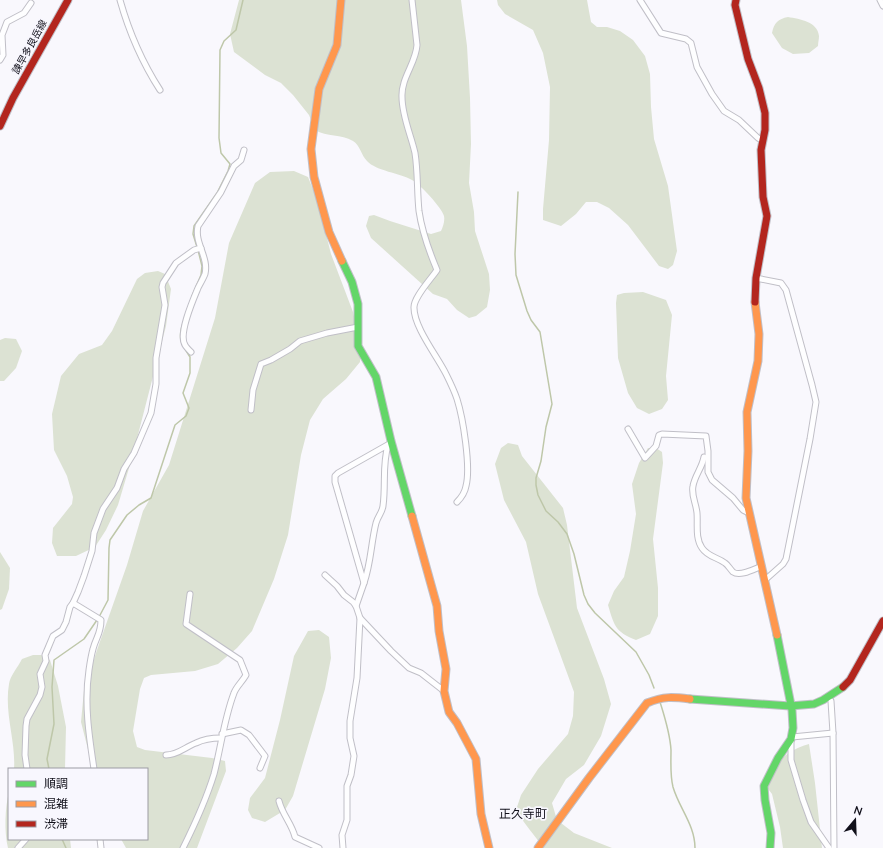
<svg xmlns="http://www.w3.org/2000/svg" width="883" height="848" font-family="'Nunito Sans','Noto Sans JP',sans-serif">
<style>
.green{fill:#dce2d3}
.lines{fill:none;stroke-linecap:round;stroke-linejoin:round}
.stream{stroke:#bec7a9;stroke-width:1.5}
.street-casing{stroke:#c0bfc7;stroke-width:7}
.fast-casing{stroke:#c0bfc7;stroke-width:9}
.slow-casing{stroke:#c0bfc7;stroke-width:9}
.jam-casing{stroke:#c0bfc7;stroke-width:9}
.street{stroke:#fefeff;stroke-width:5}
.fast{stroke:#63d668;stroke-width:7}
.slow{stroke:#ff974d;stroke-width:7}
.jam{stroke:#b3261e;stroke-width:7}
.labels{text-anchor:middle;dominant-baseline:central;stroke-width:3.5;stroke-linejoin:round;paint-order:stroke}
.street-label{font-size:10px;fill:#11101a;stroke:#f8f7fe}
.quarter-label{font-size:12px;fill:#11101a;stroke:#f8f7fe}
</style>
<rect width="100%" height="100%" fill="#f9f8fd"/>
<g class="green">
<path d="M 239,0 L 461,0 L 467,46 L 470,98 L 471,144 L 469,183 L 474,212 L 475,231 L 489,274 L 490,290 L 487,307 L 476,316 L 469,318 L 457,310 L 447,299 L 433,294 L 371,238 L 366,226 L 369,216 L 374,215 L 390,221 L 431,234 L 441,231 C 443,227 445,221 444,216 C 442,208 420,184 412,180 C 400,173 376,171 367,161 C 361,155 360,145 353,141 C 341,134 327,137 315,130 L 309,115 L 293,95 L 281,83 L 265,75 L 234,52 L 230,34 Z"/>
<path d="M 497,0 L 587,0 L 591,22 L 597,27 L 607,27 L 620,31 L 633,40 L 645,56 L 650,74 L 651,107 L 654,139 L 668,186 L 677,251 L 673,265 L 668,269 L 659,266 L 628,225 L 609,208 L 597,202 L 586,202 L 576,214 L 561,226 L 543,220 L 543,209 L 549,140 L 550,87 L 543,53 L 533,30 L 505,14 L 498,5 Z"/>
<path d="M 788,17 C 800,19 818,22 819,36 C 819,39 818,43 818,46 L 809,53 L 793,54 L 782,48 L 772,33 C 774,23 778,19 788,17 Z"/>
<path d="M 294,171 L 308,177 L 318,202 L 331,254 L 353,312 L 361,348 L 360,362 L 346,379 L 323,399 L 310,420 L 301,455 L 288,535 L 274,579 L 252,631 L 237,648 L 218,664 L 195,671 L 151,675 L 144,678 L 140,689 L 133,731 L 137,747 L 145,750 L 212,758 L 225,761 L 226,771 L 197,848 L 126,848 L 121,839 L 147,839 L 147,769 L 93,769 L 81,722 L 84,690 L 97,650 L 127,565 L 143,511 L 169,465 L 215,318 L 229,243 L 255,183 L 270,172 Z"/>
<path d="M 158,271 L 165,274 L 171,289 L 166,326 L 132,458 L 118,505 L 106,530 L 95,547 L 76,556 L 57,556 L 52,543 L 53,528 L 72,504 L 73,497 L 67,476 L 54,450 L 52,414 L 61,376 L 79,354 L 102,345 L 112,331 L 137,279 L 145,273 Z"/>
<path d="M 643,292 L 666,300 L 672,315 L 666,376 L 668,400 L 662,409 L 649,414 L 637,408 L 628,393 L 618,358 L 616,303 L 617,295 L 624,293 Z"/>
<path d="M 5,338 L 16,339 L 22,351 L 16,368 L 4,381 L 0,381 L 0,340 Z"/>
<path d="M 508,443 L 518,445 L 522,456 L 563,508 L 567,525 L 577,608 L 604,679 L 611,704 L 601,736 L 584,765 L 566,779 L 552,803 L 557,820 L 574,833 L 612,848 L 543,848 C 535,835 524,824 516,810 L 521,795 L 538,769 L 568,734 L 573,716 L 574,692 L 538,594 L 526,542 L 504,500 L 495,464 L 501,448 Z"/>
<path d="M 648,448 L 656,448 L 662,452 L 663,463 L 653,539 L 658,588 L 658,616 L 650,634 L 636,640 C 615,632 614,625 608,605 L 614,591 L 624,577 L 630,551 L 636,514 L 632,484 L 639,463 Z"/>
<path d="M 0,552 L 10,568 L 9,589 L 2,609 L 0,610 Z"/>
<path d="M 319,630 L 329,637 L 331,658 L 325,689 L 293,796 L 285,810 L 265,822 L 252,818 L 248,810 L 250,798 L 265,778 L 280,720 L 294,656 L 308,631 Z"/>
<path d="M 33,655 L 41,655 L 50,660 L 58,686 L 66,727 L 65,769 L 14,769 C 16,741 4,713 9,684 C 10,676 18,667 22,659 Z"/>
<path d="M 809,744 L 815,783 L 822,848 L 783,848 L 780,827 L 772,794 L 763,782 C 778,763 784,751 809,744 Z"/>
<path d="M 9,792 L 9,839 L 70,839 L 71,848 L 8,848 C 4,832 5,807 9,792 Z"/>
</g>
<g class="lines">
<g class="stream">
<path d="M 518,192 L 515,254 L 516,275 L 527,311 L 531,320 L 540,332 L 552,404 L 546,427 L 541,461 L 536,478 L 536,485 L 538,495 L 546,511 L 558,522 L 567,534 L 574,554 L 584,595 L 588,604 L 595,613 L 636,652 L 649,675 L 654,688"/>
<path d="M 197,247 L 193,234 L 194,226 L 217,193 L 228,171 L 230,164 L 221,153 L 219,138 L 220,50 L 224,41 L 236,30 L 243,0"/>
<path d="M 192,296 L 201,275 L 202,266 L 198,250"/>
<path d="M 183,345 C 178,338 181,328 184,320"/>
<path d="M 99,617 L 108,600 L 109,548 L 110,540 L 127,515 L 139,505 L 151,498 L 175,425 L 186,416 L 189,408 L 183,393 L 190,373 L 190,357 L 185,349"/>
<path d="M 660,702 C 665,718 670,733 671,750 C 671,763 670,775 673,787 C 679,808 695,825 695,848"/>
<path d="M 49,769 L 47,759 L 54,724 L 52,687 L 54,660 L 84,639 L 97,620"/>
<path d="M 62,839 L 66,848"/>
</g>
<g class="street-casing">
<g id="street">
<path d="M 120,0 C 129,32 142,62 160,90"/>
<path d="M 412,0 L 417,45 C 416,63 401,78 402,97 C 402,116 411,135 415,153 C 418,172 417,192 419,211 C 422,232 429,251 437,270 C 431,279 413,298 414,308 C 414,327 437,356 446,374 C 450,382 454,390 457,399 C 463,418 471,467 466,486 C 465,492 462,497 457,502"/>
<path d="M 640,0 L 661,33 L 686,39 L 691,43 L 697,67 L 712,94 L 724,111 L 739,120 L 758,138 L 762,140"/>
<path d="M 880,0 L 883,6"/>
<path d="M 0,60 L 3,55 L 2,35 L 7,22 L 24,13 L 31,3"/>
<path d="M 756,278 L 781,283 L 786,290 L 812,385 L 816,402 L 810,439 L 786,559 L 783,564 L 765,580"/>
<path d="M 191,352 C 189,350 186,347 185,345 C 178,334 193,300 198,288 C 200,284 203,279 205,274 C 209,257 194,243 198,226 L 221,192 L 234,166 L 241,160 L 244,150"/>
<path d="M 251,410 L 253,390 L 261,364 L 271,360 L 290,349 L 300,341 L 327,333 L 358,327"/>
<path d="M 628,429 L 645,458 L 656,446 L 659,435 L 662,434 L 706,436 L 708,451 L 708,472 L 712,480 L 733,498 L 743,510 L 749,513"/>
<path d="M 388,445 C 382,466 386,484 383,506 C 382,513 378,516 376,523 C 371,543 371,563 364,583 L 335,482 L 335,476 L 338,473 L 391,443"/>
<path d="M 704,457 C 702,468 695,475 693,486 C 691,495 696,503 697,513 C 698,524 695,538 702,548 C 708,557 717,557 725,563 C 728,565 730,569 733,572 C 740,577 754,569 762,566"/>
<path d="M 325,575 L 337,586 L 344,595 L 353,602 L 356,606 L 360,618 L 357,678 L 350,721 L 350,738 L 354,756 L 351,775 L 347,786 L 347,820 L 342,835 L 343,848"/>
<path d="M 73,603 L 101,620 C 101,634 96,637 93,649 C 91,656 90,663 89,670 C 84,703 89,736 94,769"/>
<path d="M 356,606 L 364,583"/>
<path d="M 360,618 L 391,651 L 409,668 L 421,673 L 444,691"/>
<path d="M 831,701 L 833,733 L 834,848"/>
<path d="M 222,734 L 241,730 L 249,735 L 265,756 L 260,768"/>
<path d="M 792,737 L 833,733"/>
<path d="M 791,740 L 791,760 L 803,800 L 811,822 L 829,848"/>
<path d="M 166,755 C 178,755 185,747 196,743 C 204,739 212,738 221,738"/>
<path d="M 27,769 L 25,755 L 26,726 L 27,719 L 40,695 L 42,687 L 40,674 L 46,661 L 45,655 L 48,648 L 53,636 L 62,630 L 66,622 L 70,607 L 73,603 L 78,592 L 84,576 L 92,551 L 94,533 L 103,509 L 117,488 L 124,469 L 134,453 L 151,413 L 156,384 L 156,358 L 165,305 L 162,287 L 163,283 L 176,263 L 194,250 L 201,248"/>
<path d="M 279,801 C 282,814 292,824 295,837 L 319,848"/>
<path d="M 100,839 L 101,848"/>
<path d="M 18,848 L 26,839"/>
<path d="M 183,848 C 195,824 206,800 214,774 C 221,747 224,719 234,693 C 236,687 242,682 246,675 L 240,660 L 186,624 L 190,594"/>
</g>
</g>
<g class="fast-casing">
<g id="fast">
<path d="M 342,261 L 352,282 L 358,304 L 358,346 L 376,377 L 391,441 L 412,516"/>
<path d="M 690,699 L 790,706 L 814,704 L 823,700 L 843,687"/>
<path d="M 770,848 L 771,833 L 765,800 L 764,786 L 778,758 L 791,739 L 793,728 L 792,710 L 777,635"/>
</g>
</g>
<g class="slow-casing">
<g id="slow">
<path d="M 341,0 L 337,45 L 319,89 L 311,149 L 314,177 L 329,232 L 342,261"/>
<path d="M 755,302 L 759,334 L 758,361 L 747,412 L 748,451 L 746,498 L 777,635"/>
<path d="M 412,516 L 437,606 L 439,631 L 446,669 L 444,691 L 449,712 L 457,723 L 476,759 L 481,814 L 489,848"/>
<path d="M 538,848 L 589,778 L 647,703 C 664,696 673,697 690,699"/>
</g>
</g>
<g class="jam-casing">
<g id="jam">
<path d="M 736,0 L 735,5 L 748,59 L 759,88 L 765,113 L 765,130 L 761,150 L 763,197 L 767,216 L 756,278 L 755,302"/>
<path d="M 0,126 L 13,98 L 68,0"/>
<path d="M 843,687 L 850,680 L 883,621"/>
</g>
</g>
<use href="#street" class="street"/>
<use href="#fast" class="fast"/>
<use href="#slow" class="slow"/>
<use href="#jam" class="jam"/>
</g>
<g class="labels">
<g class="street-label">
<text transform="translate(30 47) rotate(-61)">諫早多良岳線</text>
</g>
<g class="quarter-label">
<text x="523" y="814">正久寺町</text>
</g>
</g>
<rect x="8" y="768" width="140" height="72" fill="#f8f7fe" stroke="#9c9ba3"/>
<rect x="16" y="781" width="20" height="6" fill="#63d668" stroke="#9c9ba3"/>
<text x="44" y="788" font-size="12" fill="#11101a">順調</text>
<rect x="16" y="801" width="20" height="6" fill="#ff974d" stroke="#9c9ba3"/>
<text x="44" y="808" font-size="12" fill="#11101a">混雑</text>
<rect x="16" y="821" width="20" height="6" fill="#b3261e" stroke="#9c9ba3"/>
<text x="44" y="828" font-size="12" fill="#11101a">渋滞</text>
<g transform="translate(855 820) rotate(19)" stroke="#f8f7fe" stroke-width="3" paint-order="stroke">
<path d="M0-3L7 15L0 10L-7 15Z" fill="#11101a"/>
<text y="-6" font-size="11" font-weight="bold" text-anchor="middle" fill="#11101a">N</text>
</g>
</svg>
